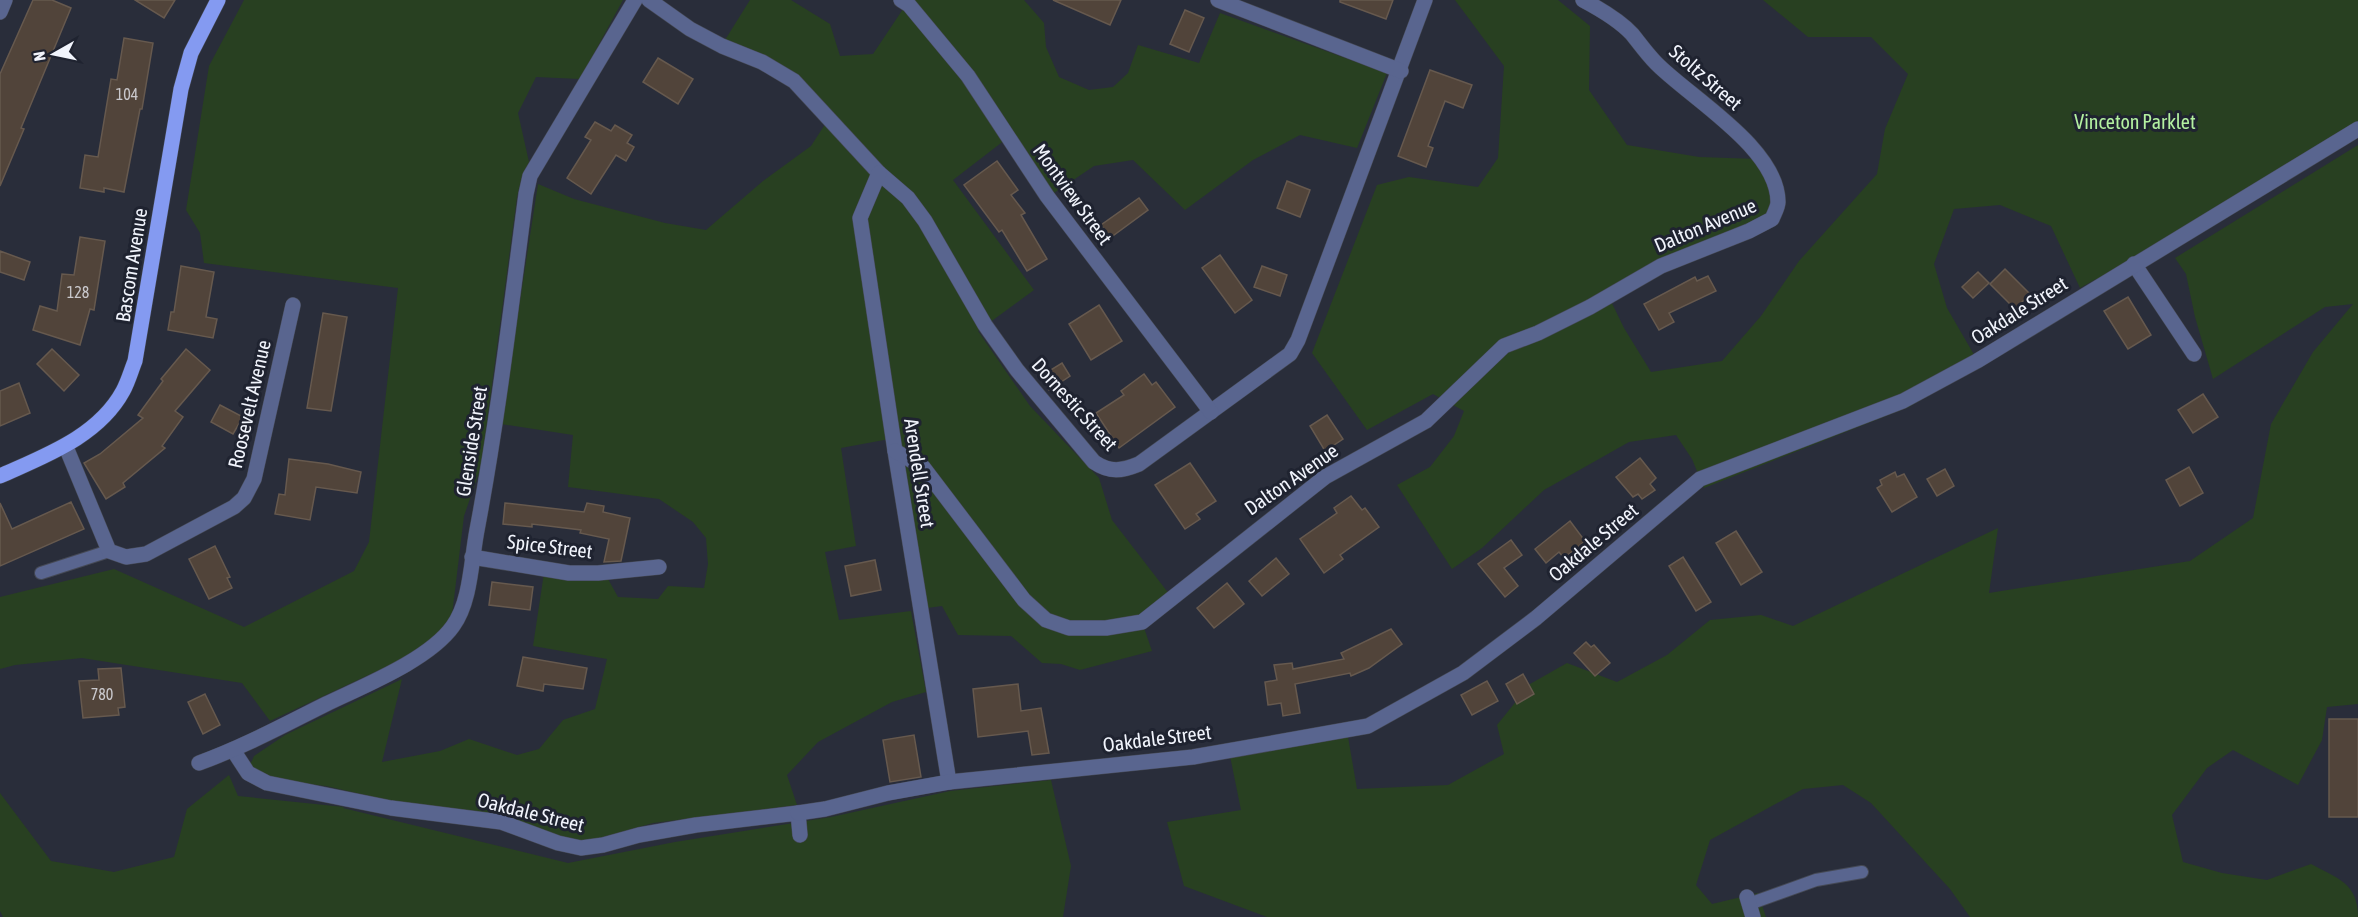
<svg xmlns="http://www.w3.org/2000/svg" width="2358" height="917" font-family="'Asap Condensed',sans-serif">
<style>
.green{fill:#284021}
.building{fill:#51443a;stroke:#66594e;stroke-width:1.5}
.lines{fill:none;stroke-linecap:round;stroke-linejoin:round}
.service-casing{stroke:#454955;stroke-width:14}
.minor-casing{stroke:#454955;stroke-width:16}
.primary-casing{stroke:#454955;stroke-width:16}
.service{stroke:#59658f;stroke-width:12}
.minor{stroke:#59658f;stroke-width:15}
.primary{stroke:#849af1;stroke-width:15}
.labels{text-anchor:middle;dominant-baseline:central;stroke-width:6;stroke-linejoin:round;paint-order:stroke}
.number-label{font-size:16px;fill:#c9c8cc}
.street-label{font-size:20px;fill:#f1f4fc;stroke:#1f2330}
.park-label{font-size:20px;fill:#b4f1a1;stroke:#1f2330}
</style>
<rect width="100%" height="100%" fill="#292d3a"/>
<g class="green">
<path d="M 244,0 L 623,0 L 580,79 L 536,77 L 518,113 L 529,162 L 522,176 L 517,197 L 481,467 L 464,516 L 452,615 L 435,637 L 407,657 L 270,721 L 242,683 L 82,658 L 15,665 L 0,669 L 0,597 L 114,569 L 244,627 L 354,571 L 369,542 L 398,288 L 204,263 L 200,233 L 186,210 L 209,66 Z"/>
<path d="M 750,0 L 791,0 L 830,24 L 840,56 L 873,54 L 909,0 L 1024,0 L 1044,23 L 1046,47 L 1059,77 L 1089,90 L 1113,87 L 1128,73 L 1138,45 L 1199,63 L 1220,13 L 1387,73 L 1357,148 L 1300,135 L 1253,160 L 1185,210 L 1133,160 L 1094,166 L 1054,193 L 1014,133 L 953,180 L 1034,290 L 978,331 L 1030,406 L 1099,478 L 1112,520 L 1173,599 L 1142,622 L 1152,651 L 1080,670 L 1061,664 L 1042,663 L 1011,636 L 958,635 L 942,606 L 927,608 L 900,437 L 841,448 L 856,546 L 825,552 L 839,620 L 911,611 L 926,692 L 892,702 L 818,742 L 787,775 L 797,805 L 653,823 L 578,844 L 326,786 L 266,779 L 250,765 L 254,756 L 285,735 L 402,679 L 382,762 L 440,751 L 469,739 L 517,755 L 539,749 L 563,720 L 595,709 L 607,659 L 533,646 L 544,573 L 608,579 L 618,597 L 658,599 L 668,586 L 704,588 L 708,564 L 706,538 L 693,522 L 659,499 L 568,487 L 573,435 L 501,424 L 538,184 L 574,199 L 665,223 L 706,230 L 763,181 L 811,146 L 833,112 L 791,70 L 725,40 Z"/>
<path d="M 1455,0 L 1558,0 L 1590,26 L 1589,90 L 1627,145 L 1699,157 L 1758,159 L 1774,201 L 1769,216 L 1606,291 L 1624,328 L 1651,372 L 1722,361 L 1761,316 L 1799,261 L 1877,174 L 1885,129 L 1908,74 L 1871,37 L 1808,37 L 1763,0 L 2358,0 L 2358,128 L 2099,284 L 2096,279 L 2080,288 L 2051,226 L 2000,205 L 1954,209 L 1934,264 L 1947,308 L 1980,365 L 1909,407 L 1704,488 L 1692,459 L 1676,435 L 1629,442 L 1544,490 L 1482,548 L 1452,569 L 1397,485 L 1430,467 L 1454,436 L 1464,411 L 1433,394 L 1367,430 L 1312,353 L 1377,185 L 1409,177 L 1478,187 L 1498,158 L 1504,66 Z"/>
<path d="M 2358,145 L 2358,704 L 2327,707 L 2322,740 L 2298,785 L 2233,750 L 2207,768 L 2172,815 L 2183,862 L 2222,873 L 2267,880 L 2311,864 C 2337,878 2358,883 2358,917 L 1970,917 L 1950,889 L 1871,803 L 1843,785 L 1803,789 L 1710,840 L 1696,885 L 1712,904 L 1758,893 L 1766,917 L 1267,917 L 1184,886 L 1167,822 L 1241,810 L 1230,756 L 1348,737 L 1357,789 L 1448,785 L 1504,754 L 1497,725 L 1530,684 L 1567,663 L 1617,682 L 1667,655 L 1710,620 L 1761,615 L 1793,626 L 1998,528 L 1989,593 L 2190,561 L 2253,518 L 2271,424 L 2313,352 L 2353,304 L 2325,307 L 2213,379 L 2195,317 L 2186,274 L 2175,258 Z"/>
<path d="M 229,775 L 238,796 L 344,807 L 343,808 L 568,863 L 675,842 L 831,817 L 950,791 L 1051,780 L 1071,866 L 1063,917 L 3,917 L 0,911 L 0,793 L 51,861 L 114,872 L 174,857 L 187,809 Z"/>
</g>
<g class="building">
<path d="M 33,0 L 52,0 L 71,8 L 21,128 L 24,129 L 0,186 L 0,74 Z"/>
<path d="M 135,0 L 175,0 L 164,18 Z"/>
<path d="M 1053,0 L 1121,0 L 1110,25 Z"/>
<path d="M 1340,0 L 1393,0 L 1386,19 L 1340,2 Z"/>
<path d="M 1185,10 L 1204,18 L 1189,52 L 1170,44 Z"/>
<path d="M 124,38 L 153,43 L 142,109 L 140,109 L 124,192 L 104,188 L 104,192 L 80,188 L 85,155 L 98,157 L 111,79 L 117,80 Z"/>
<path d="M 658,58 L 693,79 L 678,104 L 643,82 Z"/>
<path d="M 1430,70 L 1472,85 L 1463,108 L 1445,101 L 1428,146 L 1433,148 L 1426,167 L 1398,156 Z"/>
<path d="M 595,122 L 611,131 L 615,125 L 632,135 L 627,143 L 634,147 L 626,161 L 616,155 L 591,194 L 567,178 L 591,140 L 585,137 Z"/>
<path d="M 997,161 L 1018,190 L 1011,195 L 1025,213 L 1021,215 L 1047,259 L 1027,271 L 1002,230 L 999,232 L 964,185 Z"/>
<path d="M 1287,181 L 1310,190 L 1300,217 L 1277,208 Z"/>
<path d="M 1139,198 L 1148,210 L 1110,238 L 1101,225 Z"/>
<path d="M 80,237 L 105,241 L 94,310 L 90,309 L 80,345 L 33,330 L 40,306 L 57,311 L 62,274 L 74,275 Z"/>
<path d="M 0,251 L 30,262 L 24,280 L 0,272 Z"/>
<path d="M 1220,255 L 1252,300 L 1235,313 L 1202,268 Z"/>
<path d="M 181,266 L 214,272 L 206,317 L 217,319 L 213,338 L 168,330 L 171,312 L 174,312 Z"/>
<path d="M 1262,266 L 1287,275 L 1280,296 L 1254,287 Z"/>
<path d="M 2005,269 L 2030,294 L 2015,309 L 1990,284 Z"/>
<path d="M 1978,272 L 1989,283 L 1973,298 L 1962,287 Z"/>
<path d="M 1708,276 L 1716,291 L 1669,313 L 1674,322 L 1659,330 L 1644,304 L 1695,277 L 1697,281 Z"/>
<path d="M 2128,297 L 2151,335 L 2128,349 L 2104,311 Z"/>
<path d="M 1099,305 L 1122,341 L 1091,360 L 1069,324 Z"/>
<path d="M 323,313 L 347,317 L 331,411 L 307,408 Z"/>
<path d="M 52,349 L 79,375 L 64,391 L 37,364 Z"/>
<path d="M 186,349 L 210,370 L 175,411 L 183,417 L 162,446 L 165,448 L 123,483 L 125,487 L 106,499 L 84,463 L 100,454 L 143,418 L 138,415 L 163,381 L 161,379 Z"/>
<path d="M 1062,363 L 1070,376 L 1049,390 L 1041,376 Z"/>
<path d="M 1144,374 L 1152,385 L 1156,382 L 1175,407 L 1119,448 L 1096,413 L 1124,395 L 1121,391 Z"/>
<path d="M 19,383 L 30,413 L 0,426 L 0,391 Z"/>
<path d="M 2203,394 L 2218,417 L 2193,433 L 2178,410 Z"/>
<path d="M 220,405 L 243,417 L 233,434 L 211,422 Z"/>
<path d="M 1327,415 L 1343,439 L 1325,451 L 1310,426 Z"/>
<path d="M 1640,458 L 1656,478 L 1650,484 L 1655,490 L 1642,499 L 1638,494 L 1633,497 L 1616,477 Z"/>
<path d="M 289,459 L 328,464 L 361,472 L 357,493 L 316,487 L 310,520 L 275,514 L 279,494 L 285,495 Z"/>
<path d="M 1190,463 L 1216,501 L 1196,514 L 1200,519 L 1185,529 L 1155,485 Z"/>
<path d="M 2189,467 L 2203,493 L 2180,506 L 2166,480 Z"/>
<path d="M 1945,469 L 1954,486 L 1937,496 L 1927,479 Z"/>
<path d="M 1895,472 L 1897,477 L 1904,474 L 1917,497 L 1892,512 L 1877,488 L 1882,485 L 1880,480 Z"/>
<path d="M 1351,496 L 1362,510 L 1365,508 L 1379,527 L 1340,555 L 1343,559 L 1324,573 L 1300,539 L 1337,513 L 1334,508 Z"/>
<path d="M 71,502 L 84,529 L 0,566 L 0,503 L 12,529 Z"/>
<path d="M 505,503 L 584,512 L 587,503 L 604,506 L 603,512 L 630,518 L 621,561 L 604,562 L 609,539 L 580,533 L 581,530 L 532,524 L 532,527 L 503,524 Z"/>
<path d="M 1570,521 L 1585,541 L 1564,558 L 1559,552 L 1546,563 L 1535,549 Z"/>
<path d="M 1736,531 L 1762,572 L 1741,585 L 1716,543 Z"/>
<path d="M 1511,540 L 1522,555 L 1504,568 L 1518,586 L 1505,597 L 1478,564 Z"/>
<path d="M 215,546 L 230,577 L 227,578 L 232,588 L 209,599 L 189,559 Z"/>
<path d="M 1683,557 L 1711,602 L 1696,611 L 1669,566 Z"/>
<path d="M 1276,558 L 1289,574 L 1262,596 L 1249,581 Z"/>
<path d="M 875,560 L 881,590 L 851,596 L 845,566 Z"/>
<path d="M 492,582 L 533,587 L 530,610 L 489,605 Z"/>
<path d="M 1227,583 L 1244,604 L 1214,628 L 1197,608 Z"/>
<path d="M 1391,629 L 1402,644 L 1369,668 L 1351,676 L 1350,673 L 1295,684 L 1300,713 L 1283,716 L 1281,703 L 1268,705 L 1265,682 L 1277,680 L 1274,665 L 1292,663 L 1293,669 L 1344,659 L 1341,653 Z"/>
<path d="M 1586,642 L 1591,647 L 1594,645 L 1610,663 L 1595,676 L 1574,653 Z"/>
<path d="M 523,657 L 587,668 L 583,689 L 544,684 L 543,691 L 517,686 Z"/>
<path d="M 121,668 L 125,707 L 118,708 L 119,715 L 83,718 L 79,681 L 99,680 L 98,669 Z"/>
<path d="M 1523,674 L 1534,694 L 1517,704 L 1506,684 Z"/>
<path d="M 1487,681 L 1498,701 L 1472,715 L 1461,695 Z"/>
<path d="M 1018,684 L 1021,711 L 1041,708 L 1049,753 L 1032,755 L 1028,731 L 978,737 L 973,689 Z"/>
<path d="M 205,694 L 220,725 L 203,734 L 188,702 Z"/>
<rect x="2329" y="719" width="29" height="98"/>
<path d="M 914,735 L 921,777 L 890,782 L 883,740 Z"/>
</g>
<g class="lines">
<g class="service-casing">
<g id="service">
<path d="M 41,573 L 109,551"/>
<path d="M 1749,904 L 1816,880 L 1862,872"/>
</g>
</g>
<g class="minor-casing">
<g id="minor">
<path d="M 649,0 L 690,29 L 722,46 L 762,62 L 794,81 L 879,173 L 908,198 L 925,221 L 985,325 L 1017,370 L 1094,462 C 1110,473 1122,471 1139,464 L 1290,354 L 1298,340 L 1425,0"/>
<path d="M 901,0 L 909,5 L 968,76 L 1047,196 L 1211,412"/>
<path d="M 1218,0 L 1401,71"/>
<path d="M 0,12 L 5,0"/>
<path d="M 879,173 L 860,218 L 895,451 L 949,782"/>
<path d="M 2134,264 L 2194,354"/>
<path d="M 66,447 L 109,551 L 126,557 L 146,554 L 234,507 L 244,498 L 254,479 L 293,305"/>
<path d="M 895,451 L 923,467 L 1024,600 L 1046,620 L 1069,628 L 1106,628 L 1142,622 L 1325,477 L 1426,421 L 1504,346 L 1538,333 L 1590,307 L 1661,266 L 1749,231 L 1772,219 C 1774,214 1778,207 1778,202 C 1778,148 1689,97 1656,63 C 1647,54 1640,44 1632,34 C 1619,20 1600,9 1583,0"/>
<path d="M 472,557 L 569,573 L 598,573 L 659,567"/>
<path d="M 233,750 L 248,773 L 267,783 L 391,808 L 501,822 L 558,843 L 581,848 L 603,845 L 639,835 L 696,825 L 798,813 L 800,835"/>
<path d="M 199,763 C 243,747 284,725 326,704 C 363,686 429,660 453,626 C 471,601 471,561 477,530 C 498,419 511,307 526,194 L 530,176 L 635,0"/>
<path d="M 798,813 L 825,809 L 888,793 L 949,782 L 1193,757 L 1368,726 L 1463,673 L 1536,618 L 1700,479 L 1903,401 L 1977,361 L 2358,129"/>
<path d="M 1747,897 L 1753,917"/>
</g>
</g>
<g class="primary-casing">
<path id="primary" d="M 0,476 C 44,456 98,437 123,391 C 128,382 131,371 135,361 L 181,89 L 191,53 L 218,0"/>
</g>
<use href="#service" class="service"/>
<use href="#minor" class="minor"/>
<use href="#primary" class="primary"/>
</g>
<g class="labels">
<g class="number-label">
<text x="127" y="94">104</text>
<text x="78" y="292">128</text>
<text x="102" y="694">780</text>
</g>
<g class="street-label">
<text transform="translate(1706 77) rotate(41)">Stoltz Street</text>
<text transform="translate(1073 194) rotate(54)">Montview Street</text>
<text transform="translate(1705 225) rotate(-23)">Dalton Avenue</text>
<text transform="translate(131 265) rotate(-81)">Bascom Avenue</text>
<text transform="translate(2019 310) rotate(-32)">Oakdale Street</text>
<text transform="translate(249 404) rotate(-77)">Roosevelt Avenue</text>
<text transform="translate(1075 404) rotate(48)">Dornestic Street</text>
<text transform="translate(471 441) rotate(-81)">Glenside Street</text>
<text transform="translate(920 473) rotate(81)">Arendell Street</text>
<text transform="translate(1291 479) rotate(-35)">Dalton Avenue</text>
<text transform="translate(1593 542) rotate(-40)">Oakdale Street</text>
<text transform="translate(550 546) rotate(7)">Spice Street</text>
<text transform="translate(1157 738) rotate(-7)">Oakdale Street</text>
<text transform="translate(531 812) rotate(14)">Oakdale Street</text>
</g>
<g class="park-label">
<text x="2135" y="121">Vinceton Parklet</text>
</g>
</g>
<g transform="translate(54 54) rotate(261)" stroke="#1f2330" stroke-width="4.5" paint-order="stroke">
<path d="M0-4.5L10 22L0 15L-10 22Z" fill="#f1f4fc"/>
<text y="-9" font-size="16" font-weight="bold" text-anchor="middle" fill="#f1f4fc">N</text>
</g>
</svg>
